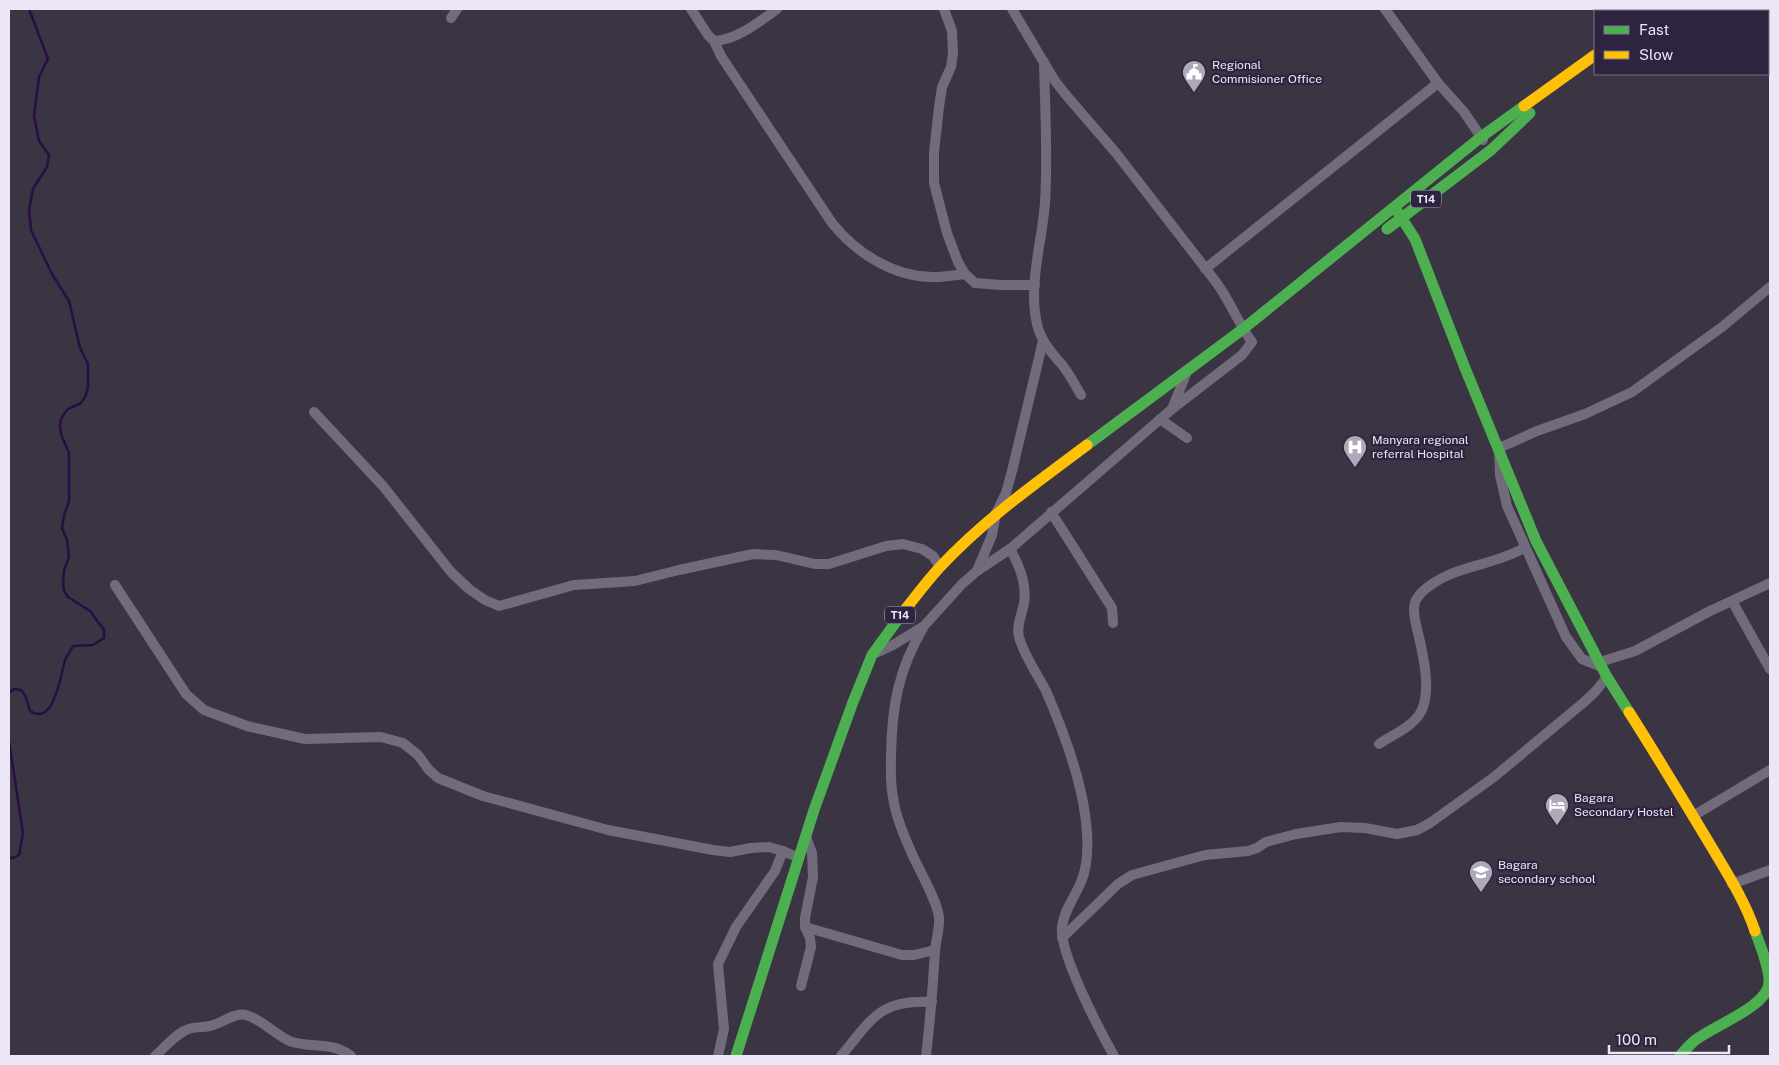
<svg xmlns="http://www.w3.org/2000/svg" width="1779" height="1065" font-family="'Public Sans',sans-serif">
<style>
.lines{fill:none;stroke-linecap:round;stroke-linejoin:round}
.stream{stroke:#290e45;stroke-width:2.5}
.street{stroke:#726b7c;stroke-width:10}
.fast{stroke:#4caf50;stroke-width:11}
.slow{stroke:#ffc107;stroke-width:11}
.labels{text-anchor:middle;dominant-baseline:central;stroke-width:4.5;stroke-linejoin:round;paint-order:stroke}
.shield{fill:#2f243f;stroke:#b3acc0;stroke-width:1}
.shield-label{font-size:11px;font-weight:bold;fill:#ece6f7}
.poi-label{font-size:12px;fill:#ece6f7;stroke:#2f243f;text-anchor:start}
</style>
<rect width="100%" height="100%" fill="#3a3443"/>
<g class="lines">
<g class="stream">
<path d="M 9,693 L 14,689 L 21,690 L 25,695 L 30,711 C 54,727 61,674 65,660 C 67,655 71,651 73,646 L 93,645 L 104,638 L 104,630 L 90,611 L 68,597 L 64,591 L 63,582 L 64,570 L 69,557 L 67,540 L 62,528 L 64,516 L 69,501 L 69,453 L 61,434 L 60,425 L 61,419 L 64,414 L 68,409 L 81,403 L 85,397 L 88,388 L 88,364 L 80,348 L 69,301 L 52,274 L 31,230 L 29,210 L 33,189 L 47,167 L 49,155 L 39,141 L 34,116 L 39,77 L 48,59 L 29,9"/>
<path d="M 9,741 L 23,833 L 19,855 L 13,858 L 9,857"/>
</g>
<g class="street">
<path d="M 691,9 L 708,35 L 714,41 C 737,40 759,22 777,9"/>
<path d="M 944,9 L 952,31 L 953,53 L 951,67 L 942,87 L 939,107 L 934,152 L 934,183 L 947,233 L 958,262 L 965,274 L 975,283 L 1001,285 L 1035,285"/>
<path d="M 1385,9 L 1438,83 L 1464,112 L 1483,140"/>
<path d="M 1746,9 L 1747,11"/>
<path d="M 451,18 L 457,9"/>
<path d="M 1768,40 L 1770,44"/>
<path d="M 714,41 L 721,56 L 832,223 C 856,253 895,278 935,277 C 945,277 955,275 965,274"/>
<path d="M 1044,62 C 1045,109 1048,156 1045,203 C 1042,243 1028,284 1037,324 C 1041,342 1052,353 1063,366 C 1070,375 1075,385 1081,395"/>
<path d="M 1205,269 L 1438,83"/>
<path d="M 1172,409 L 1186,374"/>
<path d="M 314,412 L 383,486 L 451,572 L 469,589 L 485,600 L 499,606 L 574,585 L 635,581 L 679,570 L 753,554 L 776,555 L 815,564 L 829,564 L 886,546 L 903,544 L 922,549 L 933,556 L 940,567"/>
<path d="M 1160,419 L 1187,438"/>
<path d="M 1051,512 L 1112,608 L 1113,623"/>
<path d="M 1010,549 C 1020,566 1027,584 1024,603 C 1022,614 1016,626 1019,637 C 1024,656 1037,673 1046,691 C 1063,730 1079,772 1085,814 C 1088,835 1090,861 1081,882 C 1075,897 1064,910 1062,927 C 1059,953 1100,1031 1114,1056"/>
<path d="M 977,571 L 992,535 L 996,513 L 1006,493 L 1012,471 L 1043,341"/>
<path d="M 115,585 L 186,694 L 204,710 L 247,726 L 305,739 L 381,737 L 403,743 L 418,755 L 429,770 L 438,778 L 483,796 L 608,830 L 713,850 L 730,852 L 751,848 L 769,847 L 783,851 L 799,858"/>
<path d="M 1732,601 L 1770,669"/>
<path d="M 923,628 C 898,671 892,706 891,755 C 891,769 890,783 893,797 C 895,814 902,831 909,847 C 917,867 936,897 939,917 C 940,927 936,940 935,951 C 933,986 930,1021 926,1056"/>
<path d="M 876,653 L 893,645 L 924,626 L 962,584 L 977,571 L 1010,549 L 1172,409 L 1242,355 L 1252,342 C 1238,323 1230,301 1216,282 L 1116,153 L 1066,95 L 1055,81 L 1012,9"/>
<path d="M 1600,662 L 1635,651 L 1710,611 L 1770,583"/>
<path d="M 1602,667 L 1582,659 L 1566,637 L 1507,506 L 1500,475 L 1499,448 L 1537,431 L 1585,414 L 1632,392 L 1722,327 L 1770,287"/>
<path d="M 1379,744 C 1392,735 1410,728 1419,715 C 1433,695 1423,654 1418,633 C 1416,625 1412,611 1415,603 C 1415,600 1419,596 1421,593 C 1449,565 1492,567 1524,548"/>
<path d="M 1693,816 L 1770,770"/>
<path d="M 1732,884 L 1770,870"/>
<path d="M 805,927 L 902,955 L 914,955 L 935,950"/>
<path d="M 1062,938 L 1118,884 L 1132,875 L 1205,855 L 1248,851 L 1257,848 L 1266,842 L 1296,834 L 1341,827 L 1365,828 L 1397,834 L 1417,830 L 1430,823 L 1494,777 L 1583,703 L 1595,692 L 1607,677"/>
<path d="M 801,986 L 811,947 L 810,938 L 805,927 L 805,918 L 813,877 L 812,853 L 806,837"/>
<path d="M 155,1056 C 164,1048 173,1037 184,1031 C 192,1026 201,1028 210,1026 C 221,1024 234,1012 246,1015 C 264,1020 277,1037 292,1042 C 313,1048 333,1042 351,1056"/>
<path d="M 718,1056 L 724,1029 L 718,964 L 736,927 L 775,871 L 783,851"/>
<path d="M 841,1056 C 872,1019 879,999 932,1002"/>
</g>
<g class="fast">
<path d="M 1652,11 L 1656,9"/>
<path d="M 1397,211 L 1415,239 L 1465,368 L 1536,541 L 1607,677 L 1629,712"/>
<path d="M 1387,229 L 1491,150 L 1530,113"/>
<path d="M 1087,445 L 1243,329 L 1481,137 L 1524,106"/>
<path d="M 736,1056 L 814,810 L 853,702 L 872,655 L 904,611"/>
<path d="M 1680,1056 C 1684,1051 1689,1046 1693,1042 C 1711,1026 1767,1008 1769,983 C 1770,968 1760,945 1755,931"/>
</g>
<g class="slow">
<path d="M 1524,106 L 1595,55"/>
<path d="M 904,611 C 916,596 927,581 940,567 C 984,520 1036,483 1087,445"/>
<path d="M 1629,712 C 1657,756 1684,801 1711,846 C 1727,873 1745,901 1755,931"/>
</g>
</g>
<defs>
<g id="civic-pin" transform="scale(1.25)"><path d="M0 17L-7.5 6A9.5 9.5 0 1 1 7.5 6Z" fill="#aea8b8" stroke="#2f243f"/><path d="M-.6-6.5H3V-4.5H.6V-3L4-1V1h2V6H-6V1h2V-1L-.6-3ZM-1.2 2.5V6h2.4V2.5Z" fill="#fff"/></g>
<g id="hospital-pin" transform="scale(1.25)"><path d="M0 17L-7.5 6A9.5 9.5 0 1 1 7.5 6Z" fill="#aea8b8" stroke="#2f243f"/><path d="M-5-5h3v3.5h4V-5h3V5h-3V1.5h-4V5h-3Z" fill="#fff"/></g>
<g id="hotel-pin" transform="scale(1.25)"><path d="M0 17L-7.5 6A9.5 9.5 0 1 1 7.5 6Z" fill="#aea8b8" stroke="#2f243f"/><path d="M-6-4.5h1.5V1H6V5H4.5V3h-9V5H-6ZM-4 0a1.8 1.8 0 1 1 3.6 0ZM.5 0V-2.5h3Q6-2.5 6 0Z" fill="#fff"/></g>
<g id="school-pin" transform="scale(1.25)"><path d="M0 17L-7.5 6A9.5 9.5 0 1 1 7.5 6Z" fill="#aea8b8" stroke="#2f243f"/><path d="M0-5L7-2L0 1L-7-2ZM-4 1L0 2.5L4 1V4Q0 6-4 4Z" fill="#fff"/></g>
</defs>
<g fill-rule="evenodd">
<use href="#civic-pin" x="1194" y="72"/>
<use href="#hospital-pin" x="1355" y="447"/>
<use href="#hotel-pin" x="1557" y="805"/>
<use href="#school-pin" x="1481" y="872"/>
</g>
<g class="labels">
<g class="shield">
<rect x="1411" y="190.5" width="30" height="17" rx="4"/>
<rect x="885" y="606.5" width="30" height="17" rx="4"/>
</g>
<g class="shield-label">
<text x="1426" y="199">T14</text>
<text x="900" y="615">T14</text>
</g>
<g class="poi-label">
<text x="1212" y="65">Regional<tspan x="1212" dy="14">Commisioner Office</tspan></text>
<text x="1372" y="440">Manyara regional<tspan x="1372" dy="14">referral Hospital</tspan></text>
<text x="1574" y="798">Bagara<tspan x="1574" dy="14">Secondary Hostel</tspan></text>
<text x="1498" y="865">Bagara<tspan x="1498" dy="14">secondary school</tspan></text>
</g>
</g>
<rect width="1779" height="1065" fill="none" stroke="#ece6f7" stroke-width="20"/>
<rect x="1594" y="10" width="175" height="65" fill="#2f243f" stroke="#7b7289"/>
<rect x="1604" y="26" width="25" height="8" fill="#4caf50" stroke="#7b7289"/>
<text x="1639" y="35" font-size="15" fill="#ece6f7">Fast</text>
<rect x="1604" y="51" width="25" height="8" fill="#ffc107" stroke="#7b7289"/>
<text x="1639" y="60" font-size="15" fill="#ece6f7">Slow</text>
<path d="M1609 1045v8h120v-8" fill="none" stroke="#ece6f7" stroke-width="2.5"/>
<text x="1616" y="1045" font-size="15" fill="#ece6f7" stroke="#2f243f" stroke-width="4" paint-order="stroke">100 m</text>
</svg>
